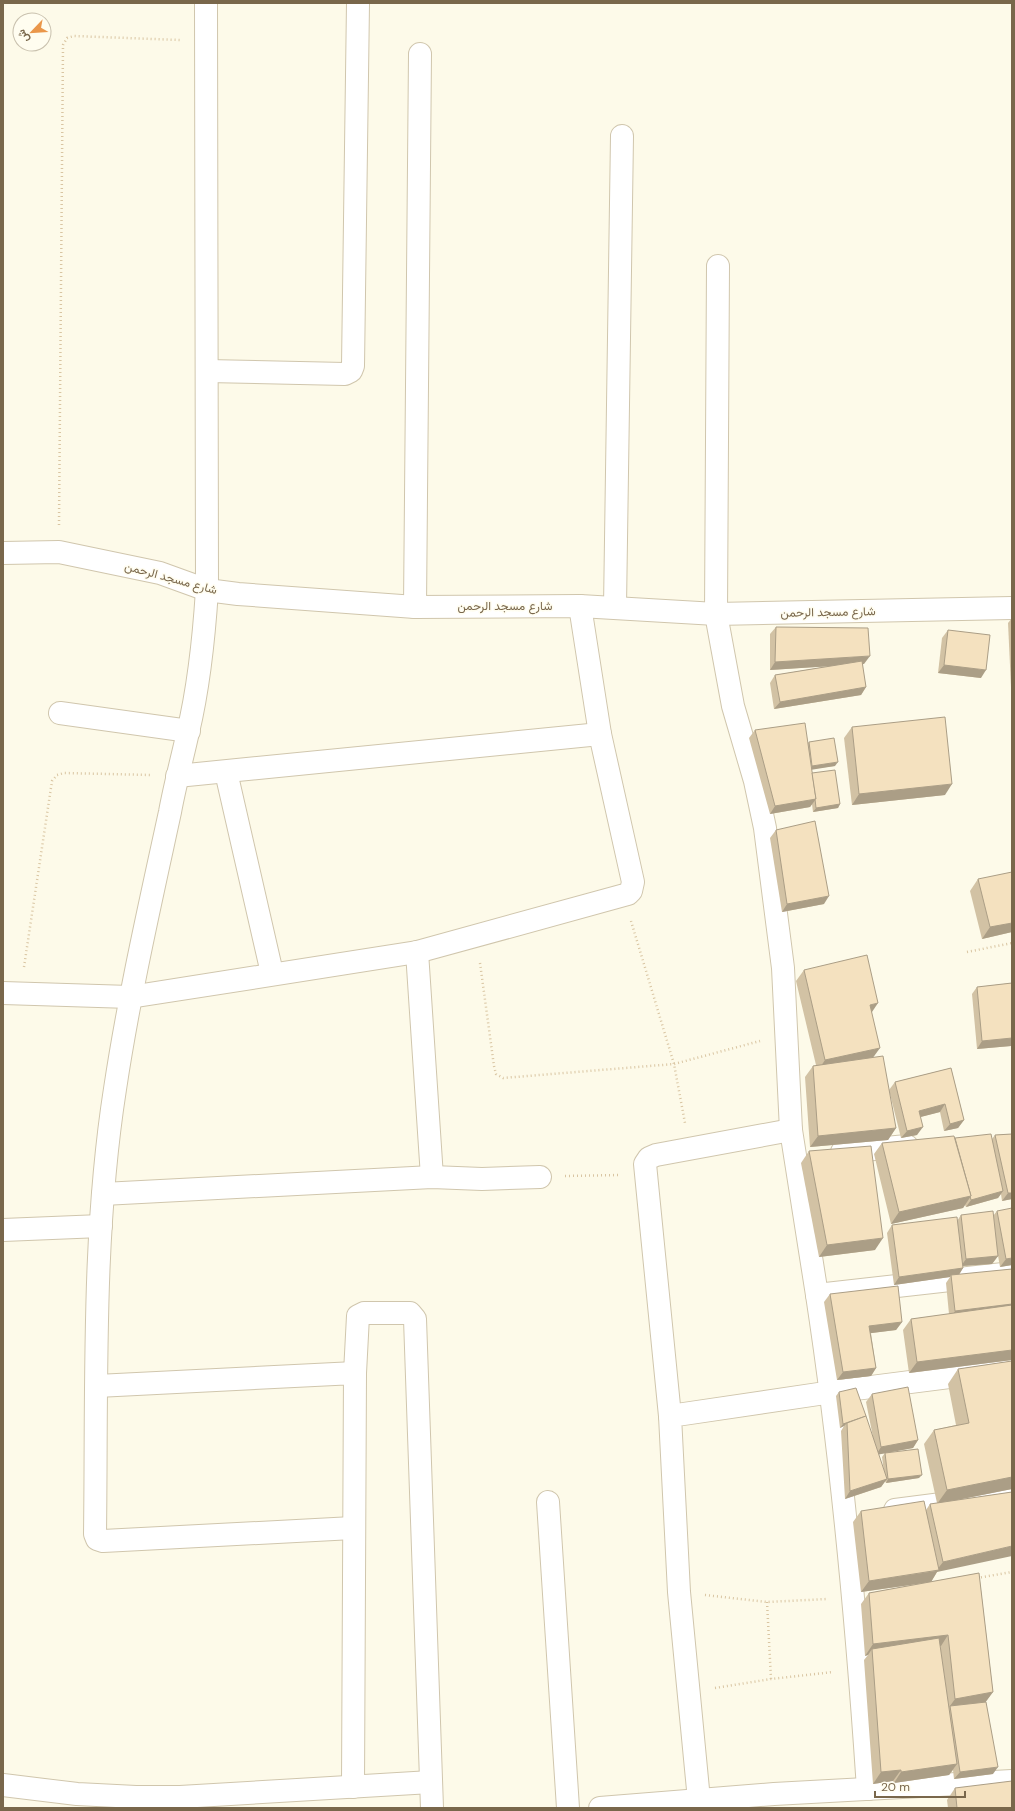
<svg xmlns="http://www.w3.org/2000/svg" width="1015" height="1811" font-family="'DM Sans',Vazirmatn,sans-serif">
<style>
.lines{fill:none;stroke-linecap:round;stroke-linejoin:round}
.minor-casing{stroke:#d0c6ad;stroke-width:24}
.path{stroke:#d9c5a2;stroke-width:2.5;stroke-dasharray:1 3;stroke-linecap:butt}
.minor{stroke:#fff;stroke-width:22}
.wall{fill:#d2c2a4;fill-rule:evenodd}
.shaded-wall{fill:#ab9e86}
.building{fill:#f4e1bf;stroke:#ab9e86}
.labels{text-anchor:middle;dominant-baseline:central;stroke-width:3;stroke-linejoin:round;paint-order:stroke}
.street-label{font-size:12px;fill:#79674b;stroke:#fffdf0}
</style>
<rect width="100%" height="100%" fill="#fdfae9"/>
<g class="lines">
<g class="minor-casing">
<g id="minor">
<path d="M 206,3 L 207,590 C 204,637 199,686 188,732 C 182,759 175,785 170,812 C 150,904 129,996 115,1089 C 92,1236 97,1386 95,1534 L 97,1539 L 103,1541 L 353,1528"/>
<path d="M 718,266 L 716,614 L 733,706 L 755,781 L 765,828 L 783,968 L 791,1130 L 817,1295"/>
<path d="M 207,371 L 345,374 L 351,371 L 353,366 L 358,3"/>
<path d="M 3,553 L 59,552 L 160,573 L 207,590 L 238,594 L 415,607 L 580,606 L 716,614 L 1012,608"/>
<path d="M 415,607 L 420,54"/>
<path d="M 615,607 L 622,136"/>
<path d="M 60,713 L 189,731"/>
<path d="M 226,772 L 272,973"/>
<path d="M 177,776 L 600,734"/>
<path d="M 417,952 L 432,1177"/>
<path d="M 3,993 L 130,997 L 417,952 L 628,894 L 631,891 L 633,882 L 600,734 L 580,606"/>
<path d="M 842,1152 L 907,1146"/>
<path d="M 103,1194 L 432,1177 L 482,1179 L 540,1177"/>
<path d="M 3,1230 L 101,1226"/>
<path d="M 355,1373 L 358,1316 L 364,1313 L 410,1313 L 415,1319 L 432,1808"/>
<path d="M 97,1386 L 355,1373 L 353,1787"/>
<path d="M 670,1416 L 645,1164 L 649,1158 L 656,1155 L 791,1130"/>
<path d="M 548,1502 L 568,1808"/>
<path d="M 895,1510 L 1012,1495"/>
<path d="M 3,1785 L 77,1794 L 136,1797 L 180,1797 L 431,1782"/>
<path d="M 868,1789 C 857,1623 842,1459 817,1295 L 1012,1273"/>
<path d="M 699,1800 L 679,1592 L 670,1416 L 832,1392 L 1012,1369"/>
<path d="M 600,1808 L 774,1794 L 1012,1781"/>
</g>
</g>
<g class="path">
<path d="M 59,525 L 63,45 L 67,38 L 74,36 L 180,40"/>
<path d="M 631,921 L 674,1064 L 685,1123"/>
<path d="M 967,952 L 1012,943"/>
<path d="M 480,963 L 494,1066 L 496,1074 L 503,1078 L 674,1064 L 760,1041"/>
<path d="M 24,967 L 52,781 L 57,775 L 64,773 L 151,775"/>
<path d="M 565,1176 L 620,1175"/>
<path d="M 977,1578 L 1012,1572"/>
<path d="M 705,1595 L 767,1602 L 828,1599"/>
<path d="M 767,1602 L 771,1679"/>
<path d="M 715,1688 L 771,1679 L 833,1672"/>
</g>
<use href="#minor" class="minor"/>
</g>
<g class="wall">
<path d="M 1012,618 L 1012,708 L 1008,623 Z"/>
<path d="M 776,627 L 864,664 L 862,664 L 866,687 L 861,695 L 774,709 L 770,683 L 775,675 L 830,666 L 770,670 L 770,634 Z"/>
<path d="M 948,630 L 981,678 L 938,673 L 942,638 Z"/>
<path d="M 852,727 L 945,795 L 852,805 L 844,738 Z"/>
<path d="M 755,730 L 808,743 L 809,742 L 835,766 L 811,769 L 812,773 L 840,804 L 838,808 L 813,812 L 812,804 L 810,807 L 770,814 L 749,738 Z"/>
<path d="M 776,830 L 824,904 L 782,912 L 770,838 Z"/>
<path d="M 978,879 L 1012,932 L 982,939 L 970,891 Z"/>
<path d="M 804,970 L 872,1012 L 873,1057 L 896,1128 L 888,1140 L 810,1147 L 805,1077 L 813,1066 L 816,1065 L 796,981 Z"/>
<path d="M 1012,983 L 1012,1045 L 1011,1046 L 977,1049 L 972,994 L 977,987 Z"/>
<path d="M 951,1068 L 964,1120 L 958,1128 L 944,1131 L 940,1112 L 920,1117 L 917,1135 L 901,1138 L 889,1090 L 895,1082 Z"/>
<path d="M 1012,1134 L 1012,1199 L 1002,1201 L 1001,1194 L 998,1198 L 966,1207 L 965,1205 L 963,1208 L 891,1224 L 874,1154 L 882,1143 L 955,1138 L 992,1139 L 995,1135 Z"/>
<path d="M 809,1151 L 875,1250 L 819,1257 L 801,1163 Z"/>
<path d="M 997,1211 L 1012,1265 L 1000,1267 L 996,1244 L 998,1256 L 992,1264 L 963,1266 L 963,1268 L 959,1275 L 1012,1269 L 1012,1360 L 909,1373 L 903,1330 L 911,1319 L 949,1314 L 946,1283 L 950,1277 L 894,1285 L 887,1233 L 892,1225 L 957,1221 L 961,1215 L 993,1216 Z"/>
<path d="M 830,1294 L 902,1322 L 896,1330 L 871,1333 L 876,1368 L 871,1376 L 837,1380 L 824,1302 Z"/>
<path d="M 1012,1361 L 1012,1489 L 957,1500 L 1012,1492 L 937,1572 L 931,1582 L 861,1592 L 853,1522 L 861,1511 L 926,1510 L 930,1504 L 937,1503 L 924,1444 L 934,1430 L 956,1425 L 948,1384 L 958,1369 Z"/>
<path d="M 839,1392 L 873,1437 L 866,1402 L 872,1394 L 918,1440 L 913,1448 L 890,1452 L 919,1478 L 886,1483 L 885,1481 L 881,1487 L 845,1499 L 841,1431 L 844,1426 L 840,1428 L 836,1396 ZM 885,1453 L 882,1457 L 884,1472 L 878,1454 Z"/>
<path d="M 979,1573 L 993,1692 L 985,1702 L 993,1774 L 954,1779 L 953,1770 L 949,1775 L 894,1783 L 893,1781 L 873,1784 L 864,1660 L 868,1655 L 865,1656 L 861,1604 L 869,1593 Z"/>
<path d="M 955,1788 L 1012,1808 L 948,1808 L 947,1800 Z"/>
</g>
<g class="shaded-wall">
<path d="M 870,656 L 864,664 L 770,670 L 775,662 Z"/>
<path d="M 944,665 L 986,670 L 981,678 L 938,673 Z"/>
<path d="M 866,687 L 861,695 L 774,709 L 780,702 Z"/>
<path d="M 838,762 L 835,766 L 810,770 L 812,766 Z"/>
<path d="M 952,784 L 945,795 L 852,805 L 859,794 Z"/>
<path d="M 816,799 L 810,807 L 770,814 L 775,806 Z"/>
<path d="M 840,804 L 838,808 L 813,812 L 816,808 Z"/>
<path d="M 829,896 L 824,904 L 782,912 L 787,904 Z"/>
<path d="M 1012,923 L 1012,932 L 982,939 L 990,927 Z"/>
<path d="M 878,1003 L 870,1015 L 870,1005 Z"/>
<path d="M 1012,1038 L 1012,1045 L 1011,1046 L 977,1049 L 982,1041 Z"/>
<path d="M 880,1048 L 872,1059 L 817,1072 L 825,1060 Z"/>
<path d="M 945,1104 L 940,1112 L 913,1119 L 919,1111 Z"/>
<path d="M 964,1120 L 958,1128 L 944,1131 L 950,1124 Z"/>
<path d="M 923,1127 L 917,1135 L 901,1138 L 907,1131 Z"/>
<path d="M 896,1128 L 888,1140 L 810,1147 L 818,1136 Z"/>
<path d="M 1003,1191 L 998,1198 L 966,1207 L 971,1200 Z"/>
<path d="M 1008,1193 L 1012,1193 L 1012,1199 L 1002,1201 Z"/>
<path d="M 971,1196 L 963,1208 L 891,1224 L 899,1212 Z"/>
<path d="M 883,1238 L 875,1250 L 819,1257 L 827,1245 Z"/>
<path d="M 998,1256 L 992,1264 L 961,1266 L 966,1259 Z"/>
<path d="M 1012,1258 L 1012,1265 L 1000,1267 L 1006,1259 Z"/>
<path d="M 963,1268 L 958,1276 L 951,1275 L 950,1277 L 894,1285 L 899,1277 Z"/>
<path d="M 1012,1304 L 1012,1311 L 950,1319 L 955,1311 Z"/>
<path d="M 902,1322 L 896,1330 L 864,1334 L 869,1326 Z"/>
<path d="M 1012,1350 L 1012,1360 L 909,1373 L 917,1362 Z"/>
<path d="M 876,1368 L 871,1376 L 837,1380 L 843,1372 Z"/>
<path d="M 866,1416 L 847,1423 L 844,1426 L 840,1428 L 843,1424 Z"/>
<path d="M 918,1440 L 913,1448 L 876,1455 L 881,1447 Z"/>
<path d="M 922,1475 L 919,1478 L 886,1483 L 888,1479 Z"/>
<path d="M 1012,1477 L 1012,1489 L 937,1504 L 947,1490 Z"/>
<path d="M 887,1479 L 881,1487 L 845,1499 L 850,1491 Z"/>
<path d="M 1012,1546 L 1012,1556 L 937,1572 L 931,1582 L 861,1592 L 869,1581 L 936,1571 L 943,1562 Z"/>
<path d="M 948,1635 L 941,1646 L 873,1655 L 872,1649 L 868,1655 L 865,1656 L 873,1644 Z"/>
<path d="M 993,1692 L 985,1703 L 950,1706 L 955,1699 Z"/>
<path d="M 957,1764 L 949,1775 L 894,1783 L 901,1772 Z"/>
<path d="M 998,1767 L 993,1774 L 954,1779 L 960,1772 Z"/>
<path d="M 901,1770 L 893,1781 L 873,1784 L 881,1772 Z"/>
</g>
<g class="building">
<path d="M 776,627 L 868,628 L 870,656 L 775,662 Z"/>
<path d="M 948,630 L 990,635 L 986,670 L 944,665 Z"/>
<path d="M 862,661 L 866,687 L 780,702 L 775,675 Z"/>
<path d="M 945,717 L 952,784 L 859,794 L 852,727 Z"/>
<path d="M 805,723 L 816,799 L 775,806 L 755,730 Z"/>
<path d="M 834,738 L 838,762 L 812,766 L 809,742 Z"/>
<path d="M 835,770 L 840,804 L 816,808 L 815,799 L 816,799 L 812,773 Z"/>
<path d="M 815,821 L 829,896 L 787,904 L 776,830 Z"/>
<path d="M 1012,872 L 1012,923 L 990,927 L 978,879 Z"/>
<path d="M 867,955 L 878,1003 L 870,1005 L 880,1048 L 825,1060 L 804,970 Z"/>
<path d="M 1012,983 L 1012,1038 L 982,1041 L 977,987 Z"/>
<path d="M 883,1056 L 896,1128 L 818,1136 L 813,1066 Z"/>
<path d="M 951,1068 L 964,1120 L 950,1124 L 945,1104 L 919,1111 L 923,1127 L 907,1131 L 895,1082 Z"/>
<path d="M 991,1134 L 1003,1191 L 971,1200 L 970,1196 L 971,1196 L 955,1138 Z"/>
<path d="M 1012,1134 L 1012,1193 L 1008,1193 L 995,1135 Z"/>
<path d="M 954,1136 L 971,1196 L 899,1212 L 882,1143 Z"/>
<path d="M 871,1146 L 883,1238 L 827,1245 L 809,1151 Z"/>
<path d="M 1012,1208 L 1012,1258 L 1006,1259 L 997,1211 Z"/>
<path d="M 993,1211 L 998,1256 L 966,1259 L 961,1215 Z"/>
<path d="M 957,1217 L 963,1268 L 899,1277 L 892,1225 Z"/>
<path d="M 1012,1269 L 1012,1304 L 955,1311 L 951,1275 Z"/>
<path d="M 898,1286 L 902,1322 L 869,1326 L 876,1368 L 843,1372 L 830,1294 Z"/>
<path d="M 1012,1305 L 1012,1350 L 917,1362 L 911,1319 Z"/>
<path d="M 1012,1361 L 1012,1477 L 947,1490 L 934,1430 L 969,1423 L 958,1369 Z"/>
<path d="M 908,1387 L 918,1440 L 881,1447 L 872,1394 Z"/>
<path d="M 856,1388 L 866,1416 L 843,1424 L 839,1392 Z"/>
<path d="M 866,1416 L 887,1479 L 850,1491 L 847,1423 Z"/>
<path d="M 918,1449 L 922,1475 L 888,1479 L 885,1453 Z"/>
<path d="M 1012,1492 L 1012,1546 L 943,1562 L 930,1504 Z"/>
<path d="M 924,1501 L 939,1570 L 869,1581 L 861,1511 Z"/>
<path d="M 979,1573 L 993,1692 L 955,1699 L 948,1635 L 873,1644 L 869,1593 Z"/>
<path d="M 939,1638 L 957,1764 L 901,1772 L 901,1770 L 881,1772 L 872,1649 Z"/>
<path d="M 986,1702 L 998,1767 L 960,1772 L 950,1706 Z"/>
<path d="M 1012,1781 L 1012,1808 L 957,1808 L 955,1788 Z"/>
</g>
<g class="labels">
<g class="street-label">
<text transform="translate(171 578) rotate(15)">شارع مسجد الرحمن</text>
<text x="505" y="606">شارع مسجد الرحمن</text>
<text transform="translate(828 612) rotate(-1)">شارع مسجد الرحمن</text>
</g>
</g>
<rect width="1015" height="1811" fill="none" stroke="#79674b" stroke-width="8"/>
<g transform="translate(32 32) rotate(245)"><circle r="19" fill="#fffdf0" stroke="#c9c1ae"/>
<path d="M0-3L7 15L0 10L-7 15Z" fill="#ea974b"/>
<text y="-6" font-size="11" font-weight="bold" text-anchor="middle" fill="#79674b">ش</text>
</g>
<path d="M875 1791v6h90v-6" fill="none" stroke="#79674b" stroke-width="2"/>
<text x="881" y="1791" font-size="12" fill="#79674b" stroke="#fffdf0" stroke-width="3" paint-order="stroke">20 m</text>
</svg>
